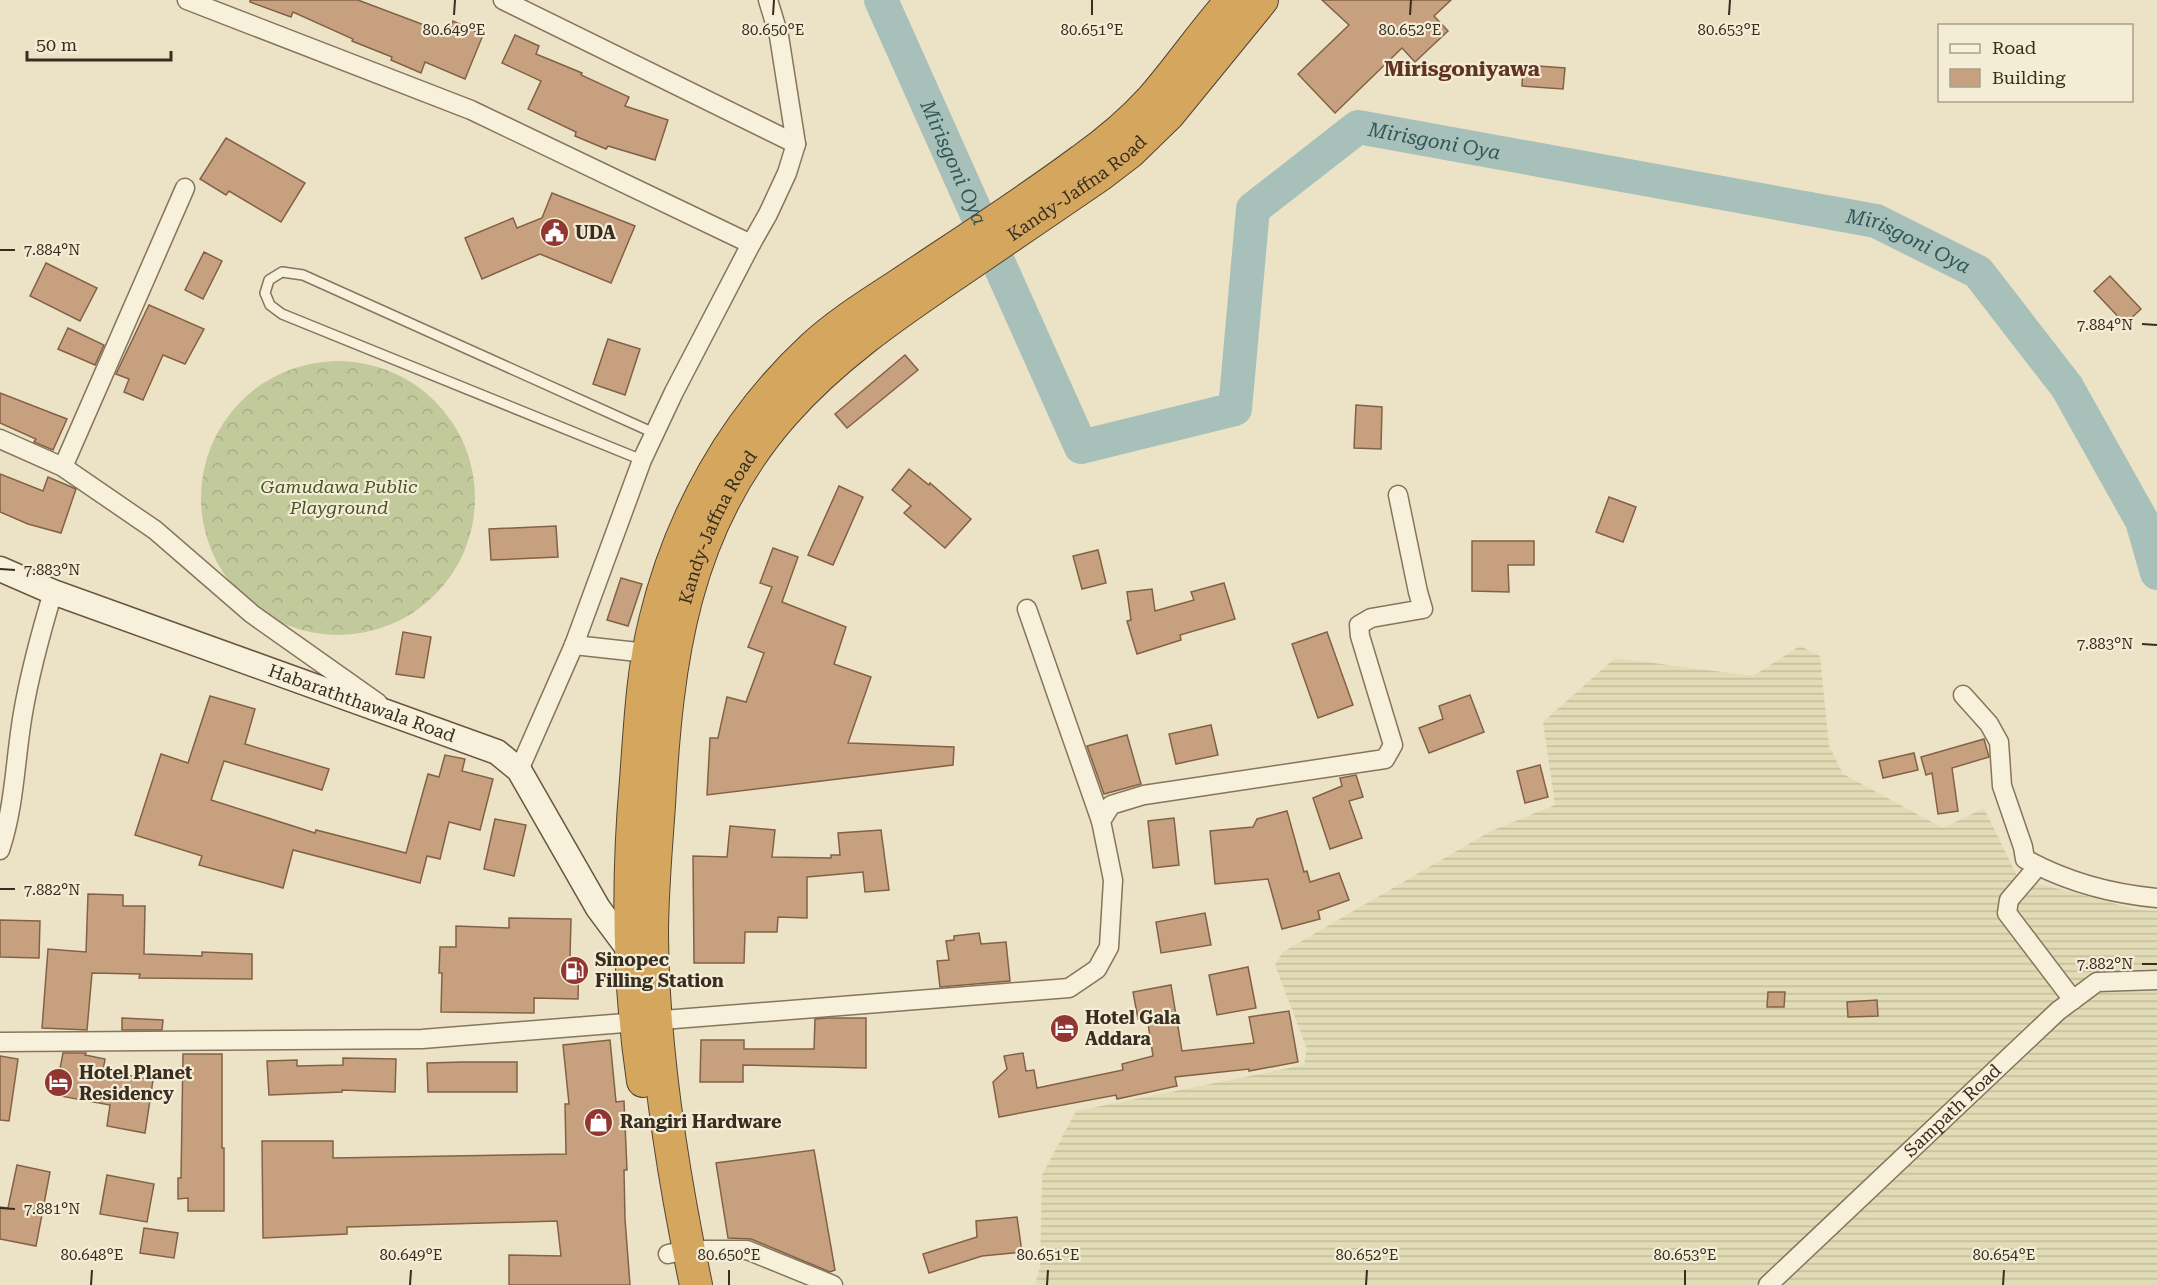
<svg xmlns="http://www.w3.org/2000/svg" width="2157" height="1285" font-family="'Roboto Serif',serif">
  <defs>
    <pattern id="farmland-rules" width="6" height="5" patternUnits="userSpaceOnUse" patternTransform="scale(1.5)"><rect width="6" height="5" fill="#e1dcb5"/><path d="M0 2.5h6" fill="none" stroke="#c2bd9b"/></pattern>
    <pattern id="park-crowns" width="20" height="18" patternUnits="userSpaceOnUse" patternTransform="scale(1.5)"><rect width="20" height="18" fill="#c2c99b"/><path d="M2 6a3 3 0 1 1 6 0M12 15a3 3 0 1 1 6 0" fill="none" stroke="#a7ad85"/></pattern>
  </defs>
  <rect width="100%" height="100%" fill="#ece3c7"/>
  <polygon fill="url(#farmland-rules)" points="1800,646 1820,656 1829,746 1843,774 1943,828 1984,808 2018,878 2139,910 2157,911 2157,1285 1035,1285 1040,1267 1042,1175 1076,1111 1304,1065 1307,1049 1275,965 1283,952 1491,831 1555,805 1543,722 1615,658 1753,676"/>
  <circle fill="url(#park-crowns)" cx="338" cy="498" r="137"/>
  <g fill="none" stroke-linecap="round" stroke-linejoin="round">
    <path stroke="#a8c0ba" stroke-width="34" id="s1" d="M 881,0 L 1081,447 L 1235,409 L 1253,209 L 1358,127 L 1876,221 L 1978,272 L 2067,387 L 2142,521 L 2157,573"/>
  </g>
  <g fill="#c7a17f" stroke="#846145" stroke-width="1.5">
    <polygon points="250,0 358,0 448,34 453,21 483,35 465,79 425,62 421,73 391,60 392,57 352,41 353,39 293,12 291,17 250,2"/>
    <polygon points="1322,0 1451,0 1434,16 1448,31 1415,62 1402,48 1335,113 1298,74 1349,25"/>
    <polygon points="515,35 539,46 536,54 582,73 581,75 629,97 625,106 668,120 655,160 608,146 606,149 575,136 576,132 528,109 541,81 502,63"/>
    <polygon points="1523,65 1565,68 1563,89 1522,86"/>
    <polygon points="226,138 305,183 281,222 229,191 226,195 200,179"/>
    <polygon points="552,193 635,226 611,283 540,254 482,279 465,238 513,218 517,228 542,218"/>
    <polygon points="204,252 222,261 203,299 185,290"/>
    <polygon points="46,263 97,288 80,321 30,296"/>
    <polygon points="2110,276 2141,309 2125,324 2094,291"/>
    <polygon points="149,305 204,329 185,364 163,355 143,400 124,392 129,379 116,374"/>
    <polygon points="68,328 104,345 95,365 58,349"/>
    <polygon points="608,339 640,349 625,395 593,384"/>
    <polygon points="905,355 918,370 847,428 835,414"/>
    <polygon points="0,393 67,419 53,450 34,442 36,439 0,423"/>
    <polygon points="1356,405 1382,407 1381,449 1354,448"/>
    <polygon points="909,469 929,485 930,483 971,519 945,548 904,513 911,506 892,490"/>
    <polygon points="0,474 43,491 48,477 76,489 61,533 28,524 0,512"/>
    <polygon points="839,486 863,497 833,565 808,555"/>
    <polygon points="1609,497 1636,507 1623,542 1596,532"/>
    <polygon points="556,526 558,557 491,560 489,529"/>
    <polygon points="1472,541 1534,541 1534,565 1508,565 1509,592 1472,591"/>
    <polygon points="773,548 798,557 782,602 846,627 834,664 871,677 848,743 954,747 953,765 707,795 710,738 718,738 727,697 746,702 764,653 748,647 772,587 760,583"/>
    <polygon points="1098,550 1106,583 1082,589 1073,556"/>
    <polygon points="621,578 642,584 628,626 607,620"/>
    <polygon points="1224,583 1235,619 1180,635 1181,640 1137,654 1127,621 1131,620 1127,592 1152,589 1155,611 1194,600 1191,592"/>
    <polygon points="403,632 431,637 424,678 396,674"/>
    <polygon points="1327,632 1353,705 1318,718 1292,644"/>
    <polygon points="1470,695 1484,732 1429,753 1419,728 1443,719 1439,706"/>
    <polygon points="210,696 255,709 245,744 329,769 322,790 224,761 211,800 315,833 316,830 406,853 428,774 439,777 445,755 465,759 462,771 493,779 480,830 449,822 440,859 427,856 420,883 293,850 283,888 199,865 202,856 135,835 161,754 188,763"/>
    <polygon points="1211,725 1218,755 1176,764 1169,734"/>
    <polygon points="1127,735 1141,784 1104,794 1087,746"/>
    <polygon points="1984,739 1989,757 1952,768 1958,811 1938,814 1932,773 1926,775 1921,757"/>
    <polygon points="1914,753 1918,770 1883,778 1879,761"/>
    <polygon points="1540,765 1548,797 1525,803 1517,771"/>
    <polygon points="1356,775 1363,797 1349,801 1362,838 1330,849 1313,798 1342,786 1340,778"/>
    <polygon points="1287,811 1304,872 1307,871 1310,882 1339,873 1349,900 1318,911 1320,919 1282,929 1268,879 1215,884 1210,831 1253,827 1257,819"/>
    <polygon points="1174,818 1179,865 1153,868 1148,821"/>
    <polygon points="495,819 526,825 514,876 484,869"/>
    <polygon points="730,826 775,830 772,857 831,858 831,855 840,855 838,833 881,830 889,890 865,892 863,872 807,877 807,918 778,917 777,932 745,932 744,963 694,963 693,856 727,857"/>
    <polygon points="88,894 123,895 123,906 145,906 144,954 202,956 202,952 252,954 252,979 139,978 140,974 92,973 87,1030 42,1028 48,949 86,952"/>
    <polygon points="1205,913 1211,945 1161,953 1156,922"/>
    <polygon points="509,918 571,919 570,957 579,957 578,999 534,998 534,1013 441,1012 442,973 439,973 440,947 456,947 456,926 509,928"/>
    <polygon points="0,920 40,921 39,958 0,957"/>
    <polygon points="979,933 981,944 1006,942 1010,981 940,987 937,961 949,960 946,941 954,940 954,936"/>
    <polygon points="1248,967 1256,1008 1217,1015 1209,975"/>
    <polygon points="1171,985 1182,1051 1254,1043 1249,1017 1289,1011 1298,1062 1249,1071 1249,1069 1175,1077 1177,1086 1117,1099 1116,1095 999,1117 993,1082 1007,1069 1004,1056 1023,1053 1026,1071 1034,1070 1037,1088 1123,1070 1122,1064 1153,1056 1147,1017 1138,1019 1133,992"/>
    <polygon points="1768,992 1785,992 1784,1007 1767,1007"/>
    <polygon points="1877,1000 1878,1016 1848,1017 1847,1002"/>
    <polygon points="122,1018 163,1020 162,1030 122,1030"/>
    <polygon points="827,1018 866,1018 866,1068 743,1065 743,1082 700,1082 701,1040 744,1040 744,1049 814,1049 815,1019"/>
    <polygon points="610,1040 616,1102 624,1101 627,1170 624,1170 625,1219 630,1285 509,1285 509,1255 561,1256 557,1221 347,1227 347,1234 263,1238 262,1141 333,1141 333,1158 566,1154 565,1104 569,1104 563,1045"/>
    <polygon points="63,1053 86,1053 85,1055 105,1059 103,1071 153,1080 145,1133 107,1126 110,1105 55,1095"/>
    <polygon points="183,1054 222,1054 222,1148 224,1148 224,1211 188,1211 188,1198 178,1199 178,1178 181,1178"/>
    <polygon points="0,1056 18,1059 9,1121 0,1120"/>
    <polygon points="343,1058 396,1059 395,1092 342,1090 342,1092 269,1095 267,1061 297,1060 297,1066 343,1065"/>
    <polygon points="463,1062 517,1062 517,1092 428,1092 427,1063"/>
    <polygon points="814,1150 835,1270 830,1272 751,1239 728,1238 716,1163"/>
    <polygon points="17,1165 50,1172 36,1246 0,1239 0,1207 8,1208"/>
    <polygon points="107,1175 154,1184 147,1222 100,1214"/>
    <polygon points="1017,1217 1022,1252 982,1256 929,1273 923,1254 977,1237 976,1221"/>
    <polygon points="144,1228 178,1233 174,1258 140,1253"/>
  </g>
  <g fill="none" stroke-linecap="round" stroke-linejoin="round">
    <defs>
      <polyline id="lane" points="642,460 282,314 270,305 265,293 269,280 282,272 303,275 654,433"/>
      <g id="street">
        <polyline points="187,0 471,110 751,244"/>
        <polyline points="503,0 796,144"/>
        <polyline points="0,439 63,467 155,530 252,614 378,703"/>
        <polyline points="63,467 185,188"/>
        <polyline points="1027,609 1101,821"/>
        <polyline points="574,645 656,654"/>
        <path d="M 1963,695 L 1989,724 L 1999,742 L 2002,786 L 2023,847 L 2025,859 C 2065,881 2112,894 2157,898"/>
        <polyline points="519,770 574,645 642,460 674,392 751,244 768,214 787,173 796,144 779,36 768,0"/>
        <path d="M 0,850 C 15,805 15,759 23,713 C 30,672 41,632 53,592"/>
        <polyline points="2038,866 2009,900 2007,913 2073,1000"/>
        <polyline points="0,1042 422,1039 1069,988 1097,969 1109,947 1113,880 1101,821 1111,805 1144,795 1385,759 1393,745 1360,636 1359,625 1371,618 1423,609 1418,592 1398,495"/>
        <polyline points="668,1254 689,1250 747,1250 833,1285"/>
        <path id="s2" d="M 1768,1285 L 2058,1011 L 2097,982 L 2157,980"/>
      </g>
      <g id="secondary">
        <path id="s3" d="M 0,569 L 53,592 L 497,752 L 519,770 L 598,908 L 630,951"/>
      </g>
      <g id="highway">
        <path d="M 643,1081 C 628,980 627,882 636,780 C 640,728 642,673 655,621 C 680,517 734,420 813,347 C 839,323 870,304 899,285 C 960,244 1023,204 1082,160 C 1106,143 1132,121 1152,99 C 1180,67 1204,31 1232,0"/>
        <path id="s4" d="M 696,1285 C 672,1171 653,1052 652,935 C 652,892 656,848 659,805 C 667,660 683,528 783,414 C 832,358 893,316 955,274 C 1003,241 1052,208 1100,175 L 1130,152 L 1169,114 L 1262,0"/>
      </g>
    </defs>
    <use href="#lane" stroke="#86755d" stroke-width="12"/>
    <use href="#street" stroke="#86755d" stroke-width="21"/>
    <use href="#secondary" stroke="#685640" stroke-width="27"/>
    <use href="#highway" stroke="#554431" stroke-width="34"/>
    <use href="#lane" stroke="#f7f0da" stroke-width="9"/>
    <use href="#street" stroke="#f7f0da" stroke-width="18"/>
    <use href="#secondary" stroke="#f7f0da" stroke-width="24"/>
    <use href="#highway" stroke="#d5a75e" stroke-width="32"/>
  </g>
  <path fill="none" stroke="#382d20" stroke-width="2" d="M 454,15 L 455,0M 773,15 L 774,0M 1092,15 L 1092,0M 1410,15 L 1411,0M 1729,15 L 1730,0M 0,250 L 15,250M 2142,324 L 2157,325M 0,569 L 15,570M 2142,644 L 2157,645M 0,889 L 15,889M 2142,964 L 2157,964M 0,1208 L 15,1209M 91,1285 L 92,1270M 410,1285 L 411,1270M 729,1285 L 729,1270M 1047,1285 L 1048,1270M 1366,1285 L 1367,1270M 1685,1285 L 1685,1270M 2003,1285 L 2004,1270"/>
  <defs>
    <symbol id="civic-disc" viewBox="-11 -11 22 22"><circle r="9.5" fill="#923631" stroke="#f4edd6"/><path d="M-.6-6.5H3V-4.5H.6V-3L4-1V1h2V6H-6V1h2V-1L-.6-3ZM-1.2 2.5V6h2.4V2.5Z" fill="#fff"/></symbol>
    <symbol id="fuel-disc" viewBox="-11 -11 22 22"><circle r="9.5" fill="#923631" stroke="#f4edd6"/><path d="M-5.5-6h7V0h2V4h1.3V-2.5L3-4.5l.8-.8L6-3V5H2.5V1h-1V6h-7ZM-4.2-4.7v3.2H.2V-4.7Z" fill="#fff"/></symbol>
    <symbol id="hotel-disc" viewBox="-11 -11 22 22"><circle r="9.5" fill="#923631" stroke="#f4edd6"/><path d="M-6-4.5h1.5V1H6V5H4.5V3h-9V5H-6ZM-4 0a1.8 1.8 0 1 1 3.6 0ZM.5 0V-2.5h3Q6-2.5 6 0Z" fill="#fff"/></symbol>
    <symbol id="shop-disc" viewBox="-11 -11 22 22"><circle r="9.5" fill="#923631" stroke="#f4edd6"/><path d="M-5-2.5h2.3a2.7 3.5 0 0 1 5.4 0H5L5.5 6h-11ZM-1.5-2.5h3a1.5 2.3 0 0 0-3 0Z" fill="#fff"/></symbol>
  </defs>
  <g fill-rule="evenodd">
    <use href="#civic-disc" x="538" y="216" width="33" height="33"/>
    <use href="#fuel-disc" x="558" y="954" width="33" height="33"/>
    <use href="#hotel-disc" x="1048" y="1012" width="33" height="33"/>
    <use href="#hotel-disc" x="42" y="1066" width="33" height="33"/>
    <use href="#shop-disc" x="582" y="1106" width="33" height="33"/>
  </g>
  <g text-anchor="middle" stroke-width="4.5" stroke-linejoin="round" paint-order="stroke">
    <g font-size="18" fill="#382d20" stroke="#f4edd6">
      <text dy="6" stroke="none"><textPath href="#s4" startOffset="1274">Kandy-Jaffna Road</textPath></text>
      <text dy="6" stroke="none"><textPath href="#s4" startOffset="770">Kandy-Jaffna Road</textPath></text>
      <text dy="6" stroke="none"><textPath href="#s3" startOffset="386">Habaraththawala Road</textPath></text>
      <text dy="6" stroke="none"><textPath href="#s2" startOffset="254">Sampath Road</textPath></text>
    </g>
    <g font-size="18" font-weight="bold" fill="#382d20" stroke="#f4edd6" text-anchor="start">
      <text x="575" y="239">UDA</text>
      <text x="595" y="966">Sinopec<tspan x="595" dy="21">Filling Station</tspan></text>
      <text x="1085" y="1024">Hotel Gala<tspan x="1085" dy="21">Addara</tspan></text>
      <text x="79" y="1079">Hotel Planet<tspan x="79" dy="21">Residency</tspan></text>
      <text x="620" y="1128">Rangiri Hardware</text>
    </g>
    <g font-size="18" font-style="italic" fill="#465328" stroke="#f4edd6">
      <text x="339" y="493">Gamudawa Public<tspan x="339" dy="21">Playground</tspan></text>
    </g>
    <g font-size="20" font-style="italic" fill="#305656" stroke="#f4edd6">
      <text dy="7" stroke="none"><textPath href="#s1" startOffset="1060">Mirisgoni Oya</textPath></text>
      <text dy="7" stroke="none"><textPath href="#s1" startOffset="178">Mirisgoni Oya</textPath></text>
      <text dy="7" stroke="none"><textPath href="#s1" startOffset="1546">Mirisgoni Oya</textPath></text>
    </g>
    <g font-size="21" font-weight="bold" fill="#613322" stroke="#f4edd6">
      <text x="1462" y="76">Mirisgoniyawa</text>
    </g>
  </g>
  <g font-size="15" text-anchor="middle" fill="#382d20" stroke="#f4edd6" stroke-width="4.5" stroke-linejoin="round" paint-order="stroke">
    <text x="454" y="35">80.649°E</text>
    <text x="773" y="35">80.650°E</text>
    <text x="1092" y="35">80.651°E</text>
    <text x="1410" y="35">80.652°E</text>
    <text x="1729" y="35">80.653°E</text>
    <text x="52" y="255">7.884°N</text>
    <text x="2105" y="330">7.884°N</text>
    <text x="52" y="575">7.883°N</text>
    <text x="2105" y="649">7.883°N</text>
    <text x="52" y="895">7.882°N</text>
    <text x="2105" y="969">7.882°N</text>
    <text x="52" y="1214">7.881°N</text>
    <text x="92" y="1260">80.648°E</text>
    <text x="411" y="1260">80.649°E</text>
    <text x="729" y="1260">80.650°E</text>
    <text x="1048" y="1260">80.651°E</text>
    <text x="1367" y="1260">80.652°E</text>
    <text x="1685" y="1260">80.653°E</text>
    <text x="2004" y="1260">80.654°E</text>
  </g>
  <rect x="1938" y="24" width="195" height="78" fill="#f4edd6" stroke="#a9a08d" stroke-width="1.5"/>
  <rect x="1950" y="44" width="30" height="9" fill="#f7f0da" stroke="#a9a08d" stroke-width="1.5"/>
  <text x="1992" y="54" font-size="18" fill="#382d20">Road</text>
  <rect x="1950" y="69" width="30" height="18" fill="#c7a17f" stroke="#a9a08d" stroke-width="1.5"/>
  <text x="1992" y="84" font-size="18" fill="#382d20">Building</text>
  <path d="M27 51v9h144v-9" fill="none" stroke="#382d20" stroke-width="3"/>
  <text x="36" y="51" font-size="18" fill="#382d20" stroke="#f4edd6" stroke-width="4.5" paint-order="stroke">50 m</text>
</svg>
